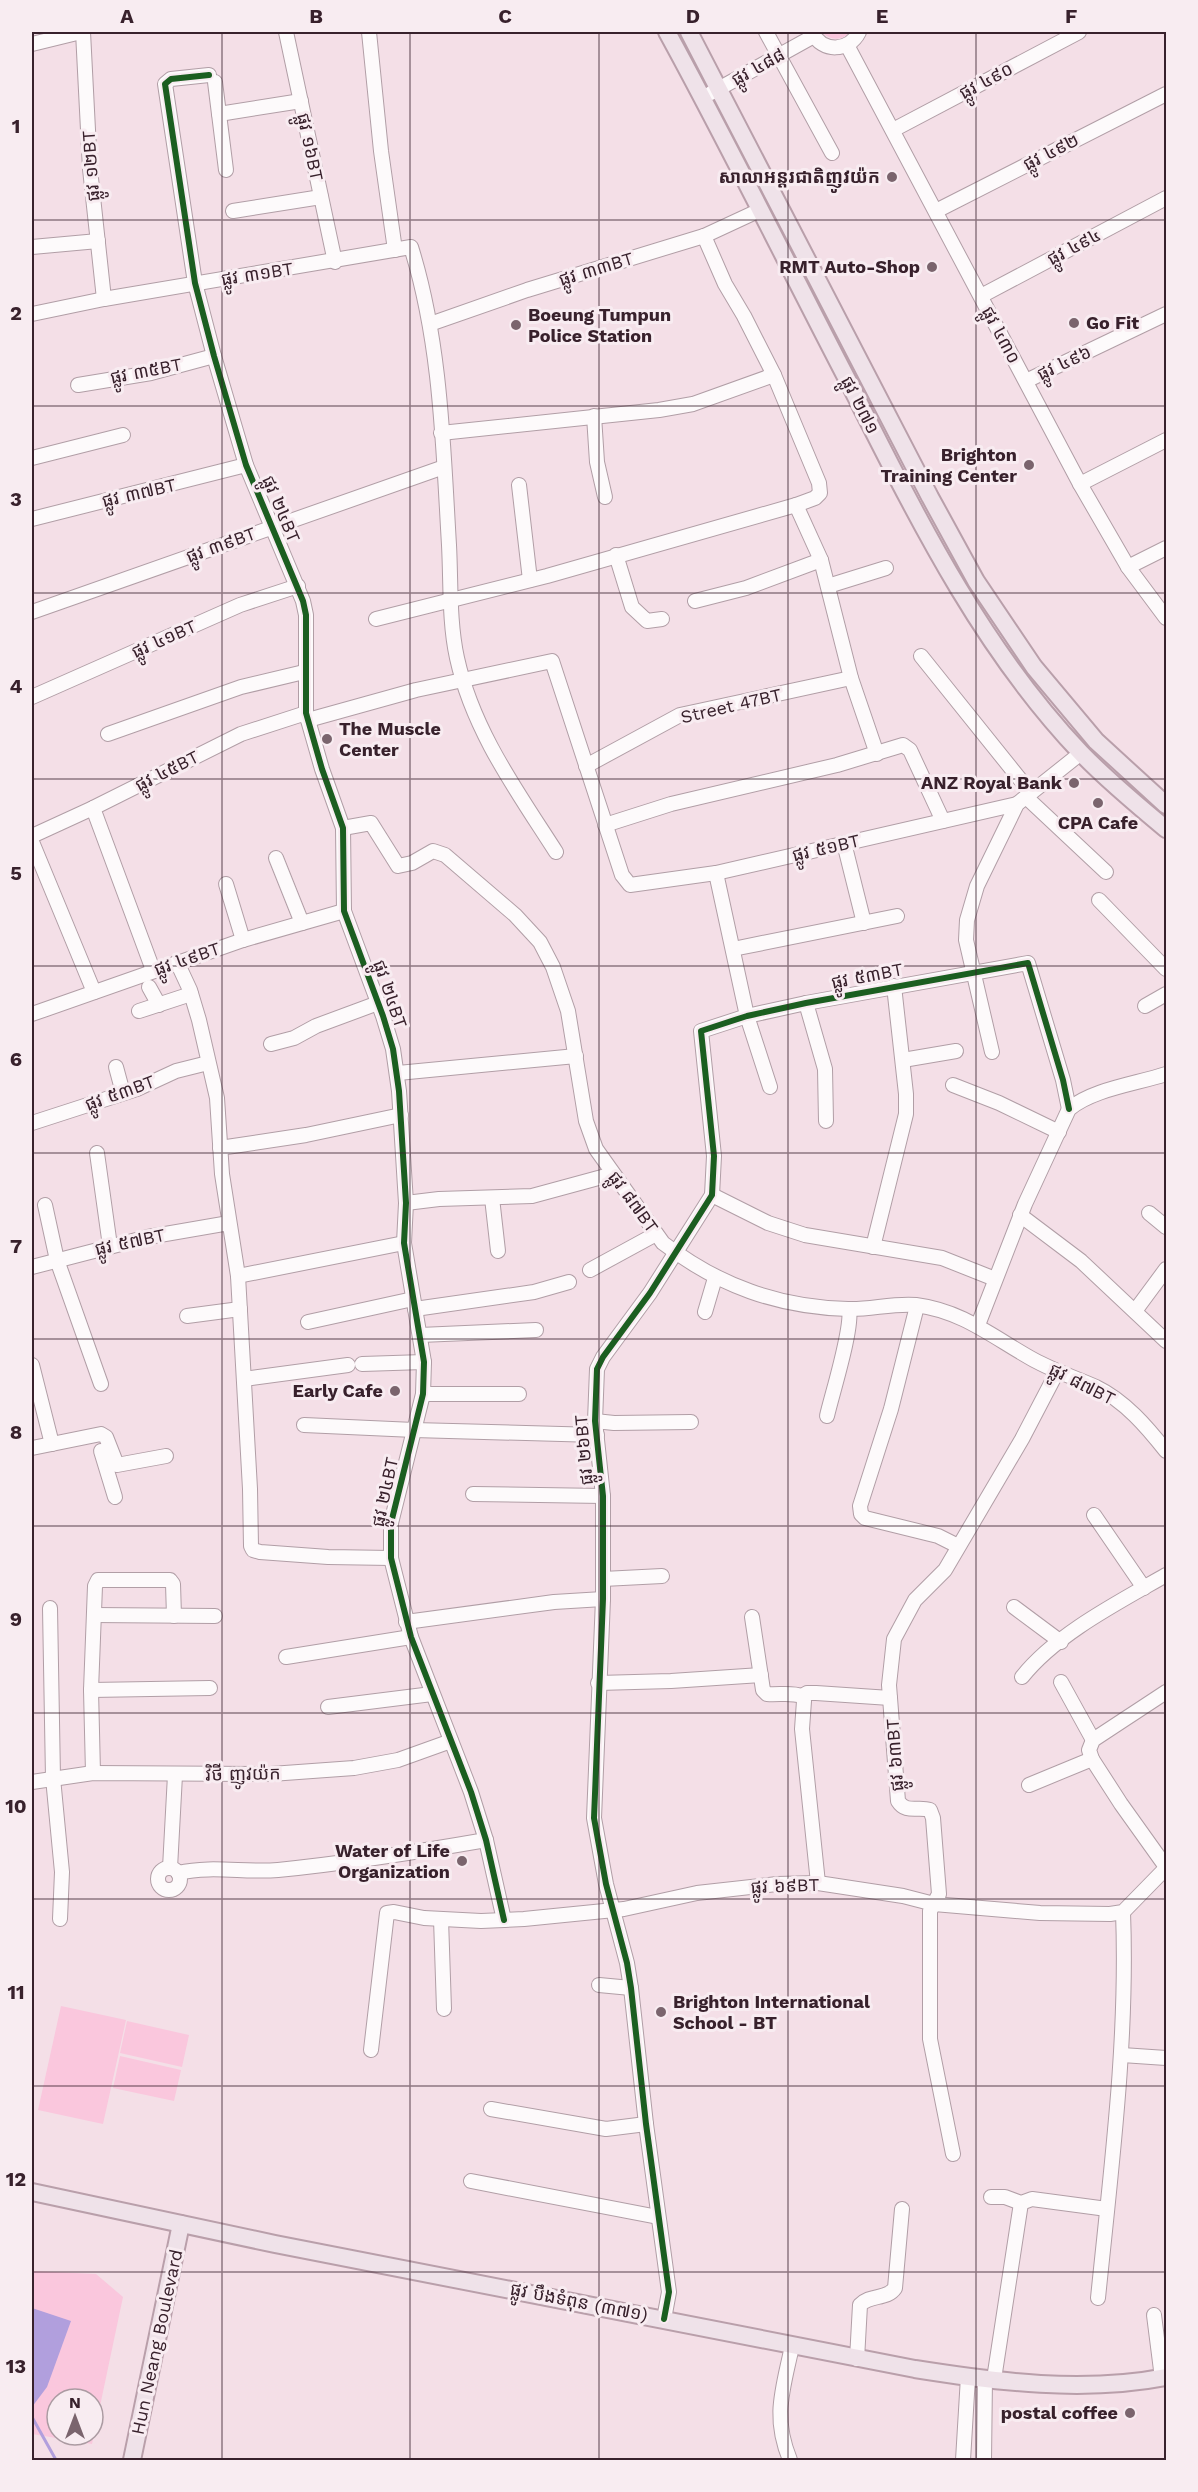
<svg xmlns="http://www.w3.org/2000/svg" width="1198" height="2492" font-family="'Work Sans','Noto Sans Khmer',sans-serif">
  <rect width="100%" height="100%" fill="#f4dfe7"/>
  <g fill="#fac7dd" fill-rule="evenodd">
    <path d="M 822,32 L 850,32 C 842,41 830,41 822,32 Z"/>
    <polygon points="61,2006 126,2020 103,2124 38,2110"/>
    <polygon points="127,2021 189,2035 182,2067 120,2053"/>
    <polygon points="120,2056 181,2070 174,2101 113,2088"/>
    <path d="M 32,2271 L 96,2274 L 123,2297 L 92,2444 L 32,2434 ZM 57,2399 L 93,2399 L 93,2435 L 57,2435 Z"/>
  </g>
  <polygon fill="#b19fdd" points="32,2308 71,2321 47,2387 32,2407"/>
  <g fill="none" stroke-linecap="round" stroke-linejoin="round">
    <polyline stroke="#b19fdd" stroke-width="3" points="32,2417 56,2460"/>
    <defs>
      <g id="minor">
        <polyline points="83,32 90,169 104,299"/>
        <polyline points="286,32 335,262"/>
        <polyline points="369,32 381,151 395,250"/>
        <polyline points="766,32 832,153"/>
        <path d="M 812,32 C 822,53 849,52 859,32"/>
        <polyline points="32,44 81,32"/>
        <polyline points="847,45 1080,484 1128,567 1166,618"/>
        <polyline points="209,75 171,79 165,84 195,283 214,356 246,465 303,601 306,615 306,713 322,769 343,828 344,911 383,1016 393,1049 399,1091 406,1203 404,1243 424,1362 423,1394 391,1523 391,1558 411,1637 471,1792 486,1840 504,1920"/>
        <polyline points="215,82 226,170"/>
        <polyline points="711,93 814,36"/>
        <polyline points="219,114 301,101"/>
        <polyline points="893,130 1079,32"/>
        <polyline points="233,211 321,197"/>
        <polyline points="936,211 1166,94"/>
        <polyline points="32,247 98,241"/>
        <polyline points="981,296 1166,198"/>
        <path d="M 32,314 L 104,299 L 411,247 C 441,343 443,445 449,545 C 451,582 449,622 457,658 C 473,731 517,791 556,852"/>
        <polyline points="430,324 527,290 704,236 760,210"/>
        <polyline points="1026,381 1166,314"/>
        <polyline points="78,385 151,373 214,356"/>
        <polyline points="594,416 597,462 605,497"/>
        <polyline points="441,433 659,410 693,404 774,375"/>
        <polyline points="32,458 123,435"/>
        <polyline points="1080,484 1166,440"/>
        <polyline points="519,485 530,580"/>
        <polyline points="796,505 821,560 851,678 877,754"/>
        <polyline points="32,519 246,465"/>
        <polyline points="616,555 632,607 647,621 662,619"/>
        <polyline points="1128,567 1166,548"/>
        <polyline points="828,586 886,568"/>
        <polyline points="695,601 746,588 821,560"/>
        <polyline points="32,612 444,467"/>
        <polyline points="376,619 547,576 796,505 815,498 820,493 819,483 774,375 744,316 725,284 704,236"/>
        <polyline points="921,656 1031,793"/>
        <polyline points="32,697 240,605 298,586"/>
        <polyline points="308,720 416,690 552,661 622,875 630,885 716,873 1017,804"/>
        <polyline points="108,734 241,687 304,672"/>
        <polyline points="586,766 680,715 851,678"/>
        <polyline points="1026,797 1106,872"/>
        <polyline points="93,808 153,970"/>
        <polyline points="605,825 671,804 837,765 903,745 910,750 943,821"/>
        <path d="M 343,828 L 371,823 L 398,866 L 412,863 L 433,851 L 445,855 L 515,915 L 540,942 L 553,967 L 568,1011 L 586,1121 L 596,1149 L 663,1243 C 719,1286 778,1307 848,1309 C 870,1310 892,1303 916,1305 C 963,1311 994,1338 1034,1360 C 1054,1371 1076,1378 1096,1387 C 1125,1401 1147,1427 1166,1451"/>
        <polyline points="32,836 93,808 241,734 306,713"/>
        <polyline points="32,842 94,992"/>
        <polyline points="844,843 864,923"/>
        <polyline points="276,858 302,923"/>
        <polyline points="716,873 747,1016 770,1087"/>
        <polyline points="226,884 243,940"/>
        <polyline points="1099,900 1166,969"/>
        <polyline points="733,949 897,916"/>
        <polyline points="177,962 190,990 199,1020 217,1098 222,1174 238,1276 250,1489 251,1546 253,1550 260,1552 328,1557 391,1558"/>
        <polyline points="149,987 159,1005"/>
        <polyline points="806,1003 825,1069 826,1121"/>
        <polyline points="1145,1006 1166,994"/>
        <polyline points="139,1011 191,994"/>
        <polyline points="32,1014 243,940 344,911"/>
        <polyline points="271,1044 294,1038 316,1026 378,1003"/>
        <polyline points="992,1052 966,940 967,920 977,886 1017,804 1081,753"/>
        <polyline points="903,1060 956,1051"/>
        <polyline points="116,1067 123,1093"/>
        <polyline points="398,1073 576,1056"/>
        <polyline points="953,1085 999,1103 1059,1132"/>
        <polyline points="32,1123 137,1089 176,1071 208,1063"/>
        <polyline points="220,1148 306,1135 401,1115"/>
        <polyline points="97,1153 110,1246"/>
        <polyline points="712,1195 768,1223 805,1235 942,1258 995,1279"/>
        <polyline points="492,1198 498,1251"/>
        <polyline points="406,1203 439,1199 532,1196 613,1174"/>
        <polyline points="45,1205 57,1260 101,1384"/>
        <polyline points="1149,1213 1166,1227"/>
        <polyline points="1020,1215 1081,1261 1166,1341"/>
        <polyline points="873,1247 906,1114 906,1094 894,986"/>
        <polyline points="32,1267 148,1237 229,1223"/>
        <polyline points="590,1270 656,1234"/>
        <polyline points="238,1276 404,1243"/>
        <polyline points="917,1306 891,1409 860,1506 861,1514 865,1518 938,1536 958,1546"/>
        <polyline points="415,1309 534,1292 569,1282"/>
        <polyline points="1135,1311 1166,1269"/>
        <polyline points="705,1312 715,1278"/>
        <polyline points="187,1316 240,1309"/>
        <polyline points="308,1322 413,1299"/>
        <path d="M 978,1325 L 1025,1204 L 1069,1109 C 1093,1089 1136,1084 1166,1074"/>
        <polyline points="420,1335 536,1330"/>
        <polyline points="362,1364 424,1362"/>
        <polyline points="32,1365 52,1444"/>
        <polyline points="244,1379 348,1365"/>
        <polyline points="423,1394 519,1394"/>
        <path d="M 827,1416 C 832,1394 853,1328 849,1309"/>
        <polyline points="595,1421 614,1423 691,1422"/>
        <polyline points="304,1425 414,1430 597,1435"/>
        <polyline points="32,1448 101,1434 106,1437 117,1465 166,1456"/>
        <polyline points="101,1451 115,1497"/>
        <polyline points="473,1494 603,1496"/>
        <polyline points="1094,1515 1144,1588"/>
        <polyline points="603,1579 662,1576"/>
        <polyline points="1014,1607 1061,1642"/>
        <polyline points="50,1608 53,1778 62,1872 60,1919"/>
        <polyline points="94,1615 215,1616"/>
        <path d="M 752,1617 L 763,1690 L 767,1694 C 779,1695 791,1692 802,1696 L 804,1701 L 802,1729 L 818,1883"/>
        <polyline points="406,1622 554,1602 603,1599"/>
        <polyline points="286,1657 411,1637"/>
        <path d="M 1022,1677 C 1056,1634 1119,1602 1166,1575"/>
        <polyline points="1061,1682 1093,1740"/>
        <polyline points="598,1683 671,1681 761,1675"/>
        <polyline points="91,1690 210,1688"/>
        <polyline points="1166,1692 1093,1740 1089,1750 1092,1759 1121,1804 1166,1867"/>
        <polyline points="802,1696 807,1693 816,1693 890,1698"/>
        <polyline points="328,1707 432,1694"/>
        <polyline points="93,1773 91,1690 95,1586 98,1580 170,1580 173,1584 174,1616"/>
        <polyline points="32,1782 93,1773 271,1774 354,1768 398,1760 451,1741"/>
        <polyline points="1029,1785 1092,1759"/>
        <polyline points="170,1868 175,1775"/>
        <circle cx="169" cy="1879" r="11"/>
        <path d="M 178,1873 C 213,1865 244,1873 278,1870 C 348,1863 417,1852 486,1840"/>
        <polyline points="441,1919 444,2009"/>
        <polyline points="599,1985 631,1988"/>
        <polyline points="371,2050 387,1913 394,1912 424,1918 481,1921 524,1919 624,1909 697,1893 777,1884 818,1883 903,1896 934,1904 1040,1913 1110,1914 1123,1912 1166,1868"/>
        <polyline points="1122,2055 1166,2058"/>
        <polyline points="491,2109 606,2129 646,2124"/>
        <path d="M 953,2154 L 930,2039 L 930,1911 L 939,1894 L 933,1818 L 930,1810 C 918,1806 906,1814 898,1801 L 889,1685 L 894,1639 L 915,1600 L 945,1570 L 1022,1439 L 1057,1372"/>
        <polyline points="471,2181 658,2217"/>
        <polyline points="991,2197 1005,2197 1021,2203 1032,2199 1107,2209"/>
        <path d="M 1098,2298 C 1111,2169 1128,2041 1123,1912"/>
        <polyline points="1154,2315 1162,2378"/>
        <polyline points="664,2319 669,2292 646,2124 631,1988 627,1963 606,1884 594,1818 603,1599 603,1496 595,1421 597,1369 603,1357 650,1293 712,1195 714,1156 701,1031 747,1016 806,1003 1028,963 1063,1080 1069,1109"/>
        <path d="M 857,2359 L 860,2305 C 870,2294 887,2300 895,2288 L 902,2209"/>
        <polyline points="994,2379 1021,2203"/>
        <path d="M 790,2460 C 772,2416 783,2390 792,2346"/>
        <polyline points="963,2460 968,2377"/>
        <polyline points="984,2460 985,2378"/>
      </g>
      <g id="major">
        <path d="M 667,32 C 730,147 788,266 849,383 C 915,513 979,646 1081,753 C 1107,780 1137,805 1166,829"/>
        <polyline points="689,32 930,497 976,581 1034,667 1096,741 1166,805"/>
        <path d="M 32,2192 L 275,2244 L 915,2369 C 997,2382 1084,2393 1166,2377"/>
        <polyline points="132,2460 181,2224"/>
      </g>
    </defs>
    <use href="#minor" stroke="#b19ea6" stroke-width="16"/>
    <use href="#major" stroke="#b99faa" stroke-width="20"/>
    <use href="#minor" stroke="#fdfafb" stroke-width="14"/>
    <use href="#major" stroke="#efe2e9" stroke-width="16"/>
    <defs>
      <g id="cycleway">
        <polyline points="209,75 171,79 165,84 195,283 214,356 246,465 303,601 306,615 306,713 322,769 343,828 344,911 383,1016 393,1049 399,1091 406,1203 404,1243 424,1362 423,1394 391,1523 391,1558 411,1637 471,1792 486,1840 504,1920"/>
        <polyline points="664,2319 669,2292 646,2124 631,1988 627,1963 606,1884 594,1818 603,1599 603,1496 595,1421 597,1369 603,1357 650,1293 712,1195 714,1156 701,1031 747,1016 806,1003 1028,963 1063,1080 1069,1109"/>
      </g>
    </defs>
    <use href="#cycleway" stroke="#f8ecf1" stroke-width="10"/>
    <use href="#cycleway" stroke="#1b5e20" stroke-width="6"/>
  </g>
  <path fill="none" stroke="#38212c" stroke-width="1.5" stroke-opacity="0.55" d="M 222,32 L 222,2460M 410,32 L 410,2460M 599,32 L 599,2460M 788,32 L 788,2460M 976,32 L 976,2460M 32,220 L 1166,220M 32,406 L 1166,406M 32,593 L 1166,593M 32,779 L 1166,779M 32,966 L 1166,966M 32,1153 L 1166,1153M 32,1339 L 1166,1339M 32,1526 L 1166,1526M 32,1713 L 1166,1713M 32,1899 L 1166,1899M 32,2086 L 1166,2086M 32,2272 L 1166,2272"/>
  <g fill="#7a646d" stroke="#f8ecf1" stroke-width="2">
    <circle cx="892" cy="177" r="6"/>
    <circle cx="932" cy="267" r="6"/>
    <circle cx="1074" cy="323" r="6"/>
    <circle cx="516" cy="325" r="6"/>
    <circle cx="1029" cy="465" r="6"/>
    <circle cx="327" cy="739" r="6"/>
    <circle cx="1074" cy="783" r="6"/>
    <circle cx="1098" cy="803" r="6"/>
    <circle cx="395" cy="1391" r="6"/>
    <circle cx="462" cy="1861" r="6"/>
    <circle cx="661" cy="2012" r="6"/>
    <circle cx="1130" cy="2413" r="6"/>
  </g>
  <g text-anchor="middle" stroke-width="6" stroke-linejoin="round" paint-order="stroke">
    <g font-size="18" fill="#38212c" stroke="#f8ecf1">
      <text transform="translate(758 67) rotate(-29)" y="6">ផ្លូវ ៤៨៨</text>
      <text transform="translate(986 81) rotate(-28)" y="6">ផ្លូវ ៤៩០</text>
      <text transform="translate(310 147) rotate(78)" y="6">ផ្លូវ ១៦BT</text>
      <text transform="translate(1051 152) rotate(-27)" y="6">ផ្លូវ ៤៩២</text>
      <text transform="translate(91 166) rotate(-94)" y="6">ផ្លូវ ១២BT</text>
      <text transform="translate(1074 247) rotate(-28)" y="6">ផ្លូវ ៤៩៤</text>
      <text transform="translate(596 269) rotate(-17)" y="6">ផ្លូវ ៣៣BT</text>
      <text transform="translate(257 274) rotate(-9)" y="6">ផ្លូវ ៣១BT</text>
      <text transform="translate(1001 335) rotate(62)" y="6">ផ្លូវ ៤៣០</text>
      <text transform="translate(1064 363) rotate(-25)" y="6">ផ្លូវ ៤៩៦</text>
      <text transform="translate(146 371) rotate(-11)" y="6">ផ្លូវ ៣៥BT</text>
      <text transform="translate(860 405) rotate(63)" y="6">ផ្លូវ ២៧១</text>
      <text transform="translate(139 493) rotate(-13)" y="6">ផ្លូវ ៣៧BT</text>
      <text transform="translate(281 509) rotate(67)" y="6">ផ្លូវ ២៤BT</text>
      <text transform="translate(221 545) rotate(-20)" y="6">ផ្លូវ ៣៩BT</text>
      <text transform="translate(164 639) rotate(-24)" y="6">ផ្លូវ ៤១BT</text>
      <text transform="translate(731 706) rotate(-13)" y="6">Street 47BT</text>
      <text transform="translate(167 771) rotate(-27)" y="6">ផ្លូវ ៤៥BT</text>
      <text transform="translate(826 848) rotate(-13)" y="6">ផ្លូវ ៥១BT</text>
      <text transform="translate(187 959) rotate(-19)" y="6">ផ្លូវ ៤៩BT</text>
      <text transform="translate(867 976) rotate(-11)" y="6">ផ្លូវ ៥៣BT</text>
      <text transform="translate(390 994) rotate(71)" y="6">ផ្លូវ ២៤BT</text>
      <text transform="translate(120 1093) rotate(-20)" y="6">ផ្លូវ ៥៣BT</text>
      <text transform="translate(633 1202) rotate(54)" y="6">ផ្លូវ ៨៧BT</text>
      <text transform="translate(130 1242) rotate(-12)" y="6">ផ្លូវ ៥៧BT</text>
      <text transform="translate(1082 1384) rotate(27)" y="6">ផ្លូវ ៨៧BT</text>
      <text transform="translate(584 1450) rotate(-95)" y="6">ផ្លូវ ២៦BT</text>
      <text transform="translate(385 1492) rotate(-78)" y="6">ផ្លូវ ២៤BT</text>
      <text transform="translate(895 1755) rotate(-94)" y="6">ផ្លូវ ៦៣BT</text>
      <text transform="translate(243 1774) rotate(-1)" y="6">វិថី ញូវយ៉ក</text>
      <text transform="translate(785 1886) rotate(-2)" y="6">ផ្លូវ ៦៩BT</text>
      <text transform="translate(579 2302) rotate(11)" y="6">ផ្លូវ បឹងទំពុន (៣៧១)</text>
      <text transform="translate(157 2342) rotate(-78)" y="6">Hun Neang Boulevard</text>
    </g>
    <g font-size="18" font-weight="bold" fill="#38212c" stroke="#f8ecf1" text-anchor="end">
      <text x="880" y="183">សាលាអន្តរជាតិញូវយ៉ក</text>
      <text x="920" y="273">RMT Auto-Shop</text>
      <text x="528" y="321" text-anchor="start">Boeung Tumpun<tspan x="528" dy="21">Police Station</tspan></text>
      <text x="1086" y="329" text-anchor="start">Go Fit</text>
      <text x="1017" y="461">Brighton<tspan x="1017" dy="21">Training Center</tspan></text>
      <text x="339" y="735" text-anchor="start">The Muscle<tspan x="339" dy="21">Center</tspan></text>
      <text x="1062" y="789">ANZ Royal Bank</text>
      <text x="1098" y="829" text-anchor="middle">CPA Cafe</text>
      <text x="383" y="1397">Early Cafe</text>
      <text x="450" y="1857">Water of Life<tspan x="450" dy="21">Organization</tspan></text>
      <text x="673" y="2008" text-anchor="start">Brighton International<tspan x="673" dy="21">School - BT</tspan></text>
      <text x="1118" y="2419">postal coffee</text>
    </g>
  </g>
  <rect width="1198" height="2492" fill="none" stroke="#f8ecf1" stroke-width="66"/>
  <g transform="translate(75 2417)"><circle r="28" fill="#f8ecf1" stroke="#ab9ba2" stroke-width="1.5"/>
  <path d="M0-4.5L10 22L0 15L-10 22Z" fill="#7a646d"/>
  <text y="-9" font-size="16" font-weight="bold" text-anchor="middle" fill="#38212c">N</text>
  </g>
  <rect x="33" y="33" width="1132" height="2426" fill="none" stroke="#38212c" stroke-width="2"/>
  <g font-size="20" text-anchor="middle" font-weight="bold" fill="#38212c">
    <text x="127" y="23">A</text>
    <text x="316" y="23">B</text>
    <text x="505" y="23">C</text>
    <text x="693" y="23">D</text>
    <text x="882" y="23">E</text>
    <text x="1071" y="23">F</text>
    <text x="16" y="133">1</text>
    <text x="16" y="320">2</text>
    <text x="16" y="506">3</text>
    <text x="16" y="693">4</text>
    <text x="16" y="880">5</text>
    <text x="16" y="1066">6</text>
    <text x="16" y="1253">7</text>
    <text x="16" y="1439">8</text>
    <text x="16" y="1626">9</text>
    <text x="16" y="1813">10</text>
    <text x="16" y="1999">11</text>
    <text x="16" y="2186">12</text>
    <text x="16" y="2373">13</text>
  </g>
</svg>
